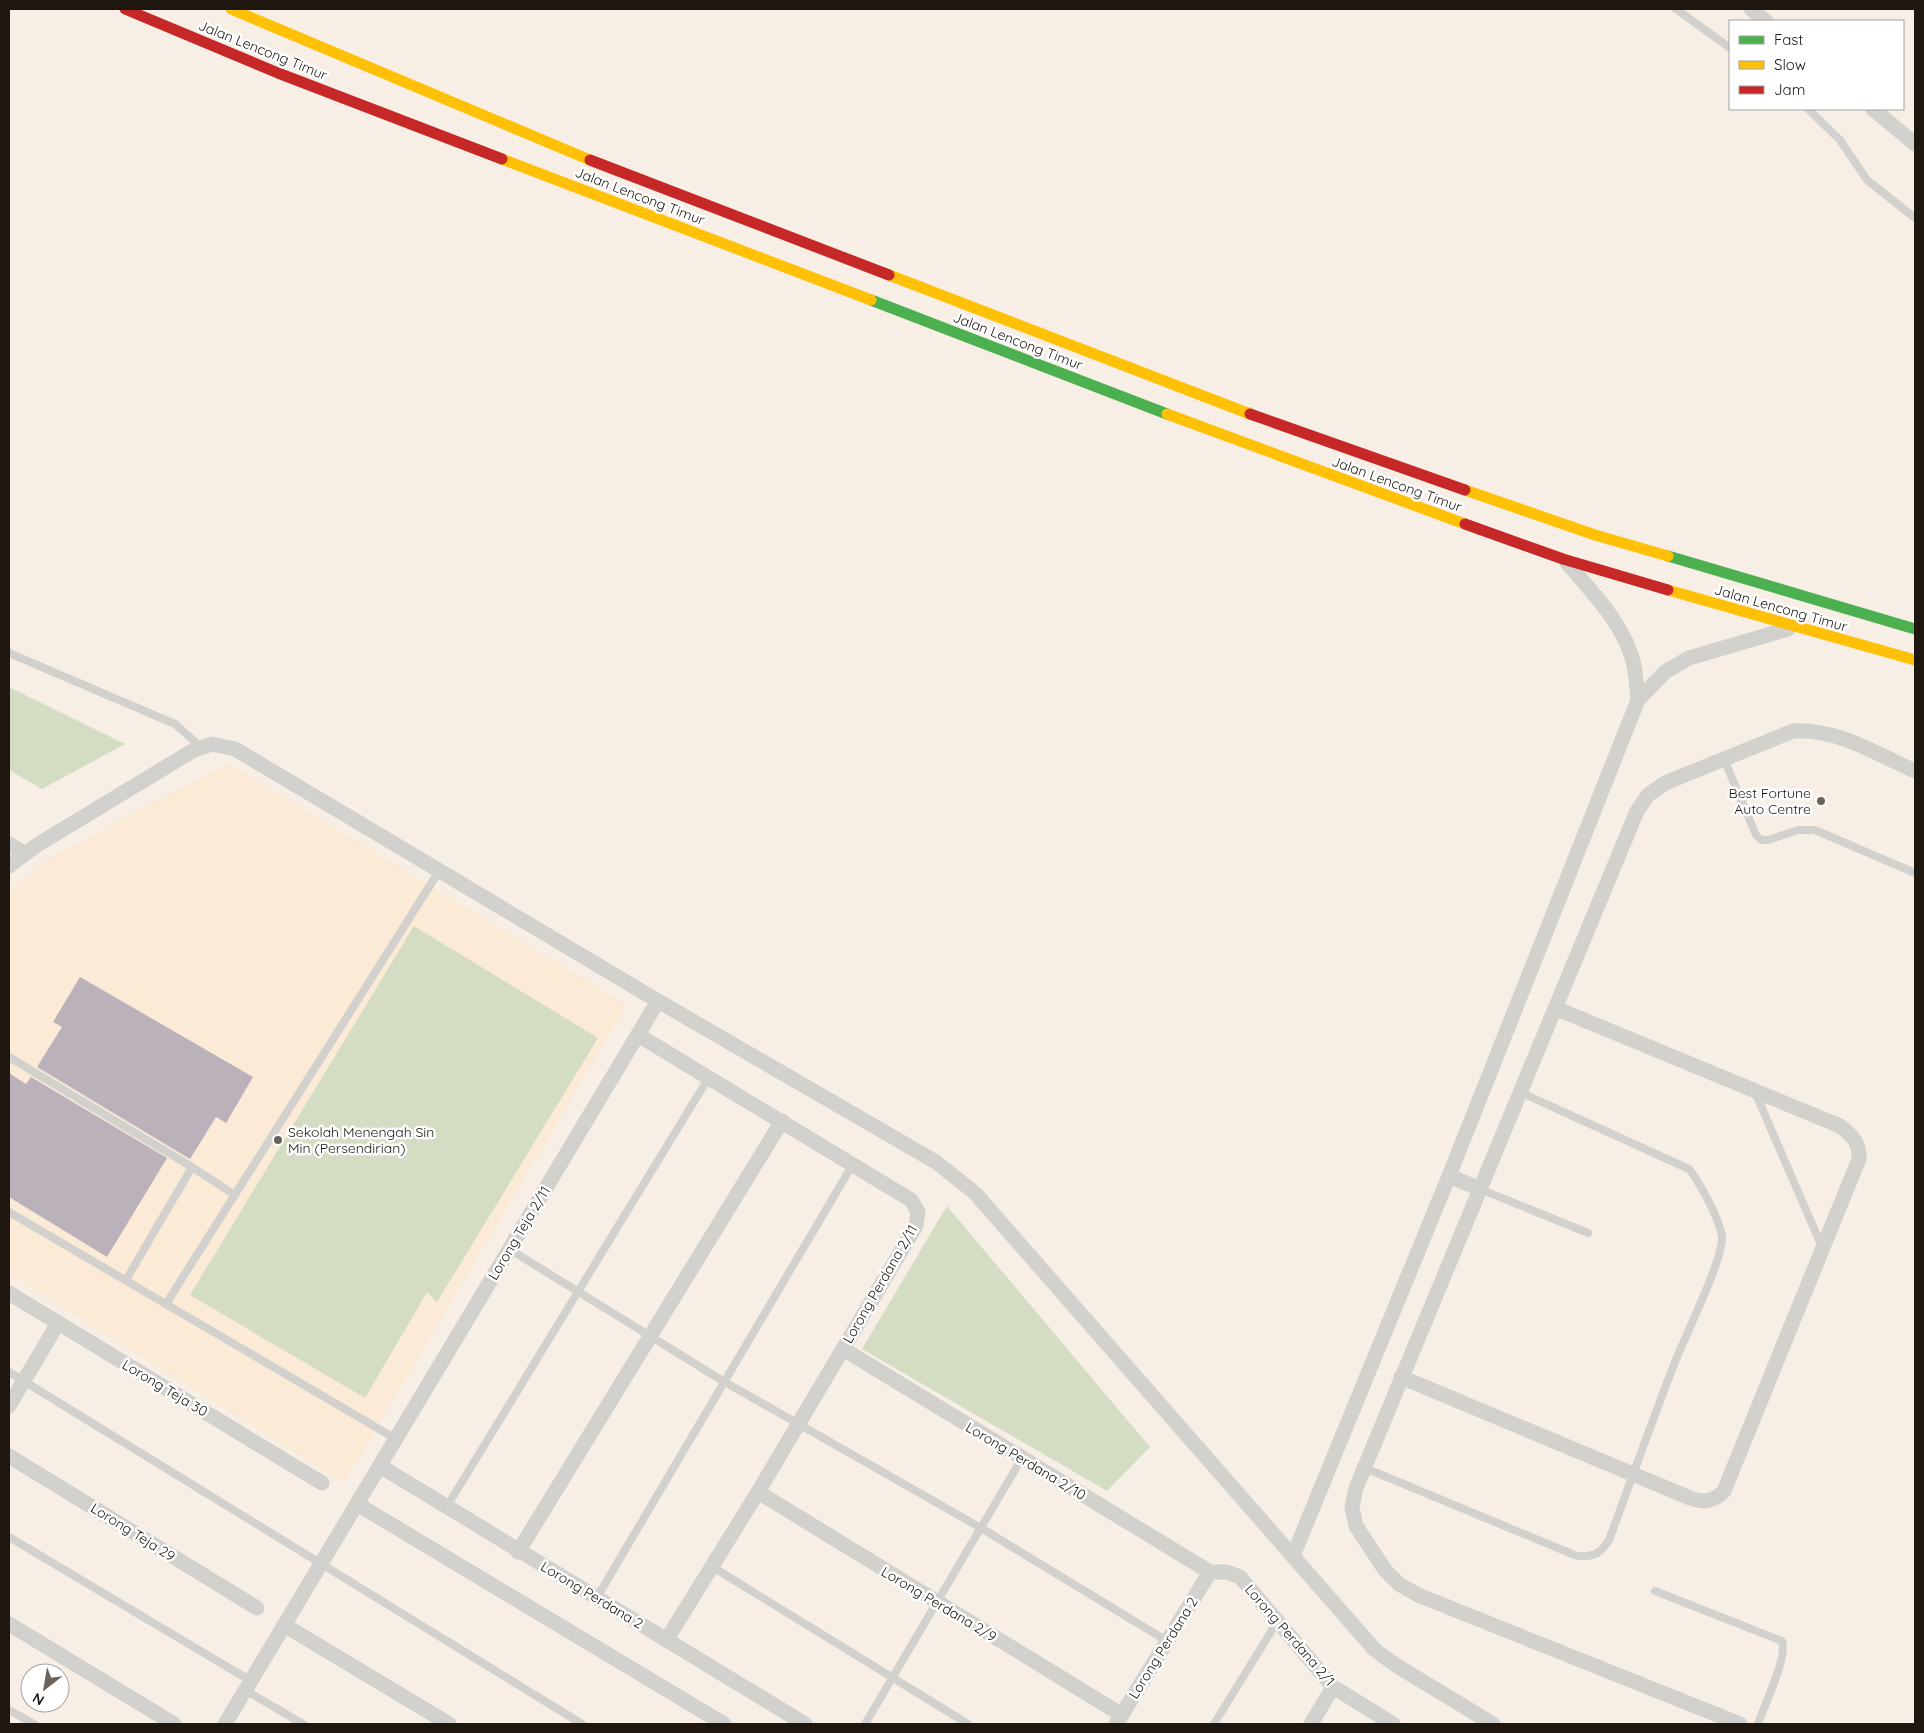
<svg xmlns="http://www.w3.org/2000/svg" width="1924" height="1733" font-family="Quicksand,sans-serif">
  <rect width="100%" height="100%" fill="#f7efe6"/>
  <polygon fill="#faead6" points="228,763 627,1005 344,1483 9,1274 9,890 53,856"/>
  <g fill="#d4ddc3">
    <polygon points="9,687 125,744 42,789 9,770"/>
    <polygon points="414,926 598,1038 437,1302 427,1292 365,1398 190,1295"/>
    <polygon points="947,1206 1150,1447 1107,1491 862,1349"/>
  </g>
  <g fill="#bab1ba">
    <polygon points="80,977 253,1077 226,1123 216,1117 190,1159 37,1067 62,1027 53,1022"/>
    <polygon points="9,1073 26,1084 31,1077 167,1158 107,1257 9,1197"/>
  </g>
  <g fill="none" stroke-linecap="round" stroke-linejoin="round">
    <g stroke="#d2d1ce" stroke-width="8">
      <polyline points="1676,9 1730,48"/>
      <polyline points="1808,109 1840,140 1867,180 1915,218"/>
      <polyline points="9,653 175,724 201,747"/>
      <polyline points="1724,759 1756,835 1761,840 1768,840 1798,830 1815,830 1915,873"/>
      <polyline points="9,1057 192,1167"/>
      <polyline points="1755,1092 1822,1247"/>
      <polyline points="1480,1189 1588,1233"/>
      <polyline points="9,1212 396,1439"/>
      <polyline points="509,1249 723,1381 981,1528 1167,1641"/>
      <polyline points="126,1280 192,1167 235,1195"/>
      <polyline points="166,1304 439,871"/>
      <polyline points="9,1372 582,1724"/>
      <path d="M 1365,1468 L 1577,1556 C 1594,1557 1600,1554 1609,1540 C 1631,1481 1652,1421 1675,1362 C 1685,1336 1723,1260 1722,1237 C 1720,1220 1700,1183 1689,1169 L 1520,1092"/>
      <polyline points="446,1508 709,1077"/>
      <polyline points="9,1537 251,1681"/>
      <polyline points="711,1566 968,1724"/>
      <path d="M 1655,1591 L 1782,1641 C 1788,1657 1764,1706 1758,1724"/>
      <polyline points="596,1599 853,1164"/>
      <polyline points="245,1690 303,1724"/>
      <polyline points="9,1710 34,1724"/>
      <polyline points="865,1724 1022,1458"/>
      <polyline points="1214,1724 1277,1622"/>
    </g>
    <g stroke="#d2d1ce" stroke-width="15">
      <polyline points="1751,9 1766,21"/>
      <polyline points="1873,109 1915,144"/>
      <path d="M 1567,563 C 1593,593 1625,625 1634,665 C 1636,676 1637,688 1638,700"/>
      <polyline points="9,844 24,853"/>
      <polyline points="9,866 37,845 194,750 212,744 235,749 658,1001 936,1162 975,1193 1375,1650 1397,1666 1493,1724"/>
      <polyline points="638,1035 911,1200 918,1212 916,1226 758,1492 667,1639"/>
      <polyline points="1449,1176 1480,1189"/>
      <polyline points="9,1293 322,1483"/>
      <polyline points="843,1349 1210,1572 1227,1572 1240,1577 1333,1687 1393,1724"/>
      <path d="M 1401,1377 L 1690,1498 C 1705,1503 1713,1502 1724,1491 L 1859,1159 C 1860,1143 1852,1135 1840,1126 L 1555,1008"/>
      <polyline points="9,1406 58,1323"/>
      <polyline points="9,1456 257,1608"/>
      <polyline points="380,1466 805,1724"/>
      <polyline points="758,1492 1122,1715"/>
      <polyline points="357,1504 724,1724"/>
      <polyline points="518,1552 782,1121"/>
      <polyline points="1293,1556 1449,1176 1638,700 1665,672 1689,658 1788,629"/>
      <polyline points="9,1624 174,1724"/>
      <polyline points="284,1625 449,1724"/>
      <polyline points="225,1724 658,1001"/>
      <polyline points="1116,1724 1210,1572"/>
      <polyline points="1311,1724 1333,1687"/>
      <path d="M 1740,1724 L 1418,1595 L 1399,1584 L 1385,1570 L 1356,1526 L 1352,1507 L 1356,1488 L 1637,811 L 1648,795 L 1665,783 L 1793,731 C 1836,728 1877,754 1915,771"/>
    </g>
    <g stroke="#4caf50" stroke-width="11">
      <polyline points="871,300 1167,414"/>
      <polyline points="1668,556 1915,629"/>
    </g>
    <g stroke="#ffc107" stroke-width="11">
      <polyline points="231,9 590,160"/>
      <polyline points="502,159 871,300"/>
      <polyline points="889,275 1250,414"/>
      <polyline points="1167,414 1465,524"/>
      <polyline points="1465,490 1595,535 1668,556"/>
      <polyline points="1668,590 1915,660"/>
    </g>
    <g stroke="#c62828" stroke-width="11">
      <polyline points="125,9 278,73 502,159"/>
      <polyline points="590,160 889,275"/>
      <polyline points="1250,414 1465,490"/>
      <polyline points="1465,524 1563,559 1668,590"/>
    </g>
  </g>
  <g fill="#69635b" stroke="#fff" stroke-width="2">
    <circle cx="1821" cy="801" r="5"/>
    <circle cx="278" cy="1140" r="5"/>
  </g>
  <g text-anchor="middle" stroke-width="5" stroke-linejoin="round" paint-order="stroke">
    <g font-size="14" fill="#1d1710" stroke="#fff">
      <text transform="translate(263 50) rotate(22)" y="5">Jalan Lencong Timur</text>
      <text transform="translate(640 196) rotate(21)" y="5">Jalan Lencong Timur</text>
      <text transform="translate(1018 341) rotate(21)" y="5">Jalan Lencong Timur</text>
      <text transform="translate(1397 484) rotate(20)" y="5">Jalan Lencong Timur</text>
      <text transform="translate(1781 608) rotate(16)" y="5">Jalan Lencong Timur</text>
      <text transform="translate(519 1233) rotate(-59)" y="5">Lorong Teja 2/11</text>
      <text transform="translate(880 1284) rotate(-60)" y="5">Lorong Perdana 2/11</text>
      <text transform="translate(165 1388) rotate(31)" y="5">Lorong Teja 30</text>
      <text transform="translate(1026 1461) rotate(31)" y="5">Lorong Perdana 2/10</text>
      <text transform="translate(133 1532) rotate(32)" y="5">Lorong Teja 29</text>
      <text transform="translate(592 1595) rotate(31)" y="5">Lorong Perdana 2</text>
      <text transform="translate(939 1604) rotate(31)" y="5">Lorong Perdana 2/9</text>
      <text transform="translate(1290 1635) rotate(49)" y="5">Lorong Perdana 2/1</text>
      <text transform="translate(1163 1648) rotate(-58)" y="5">Lorong Perdana 2</text>
    </g>
    <g font-size="14" fill="#1d1710" stroke="#fff" text-anchor="end">
      <text x="1811" y="798">Best Fortune<tspan x="1811" dy="16">Auto Centre</tspan></text>
      <text x="288" y="1137" text-anchor="start">Sekolah Menengah Sin<tspan x="288" dy="16">Min (Persendirian)</tspan></text>
    </g>
  </g>
  <rect width="1924" height="1733" fill="none" stroke="#1d1710" stroke-width="20"/>
  <rect x="1729" y="20" width="175" height="90" fill="#ffffff" stroke="#a5a29f"/>
  <rect x="1739" y="36" width="25" height="8" fill="#4caf50" stroke="#a5a29f"/>
  <text x="1774" y="45" font-size="15" fill="#1d1710">Fast</text>
  <rect x="1739" y="61" width="25" height="8" fill="#ffc107" stroke="#a5a29f"/>
  <text x="1774" y="70" font-size="15" fill="#1d1710">Slow</text>
  <rect x="1739" y="86" width="25" height="8" fill="#c62828" stroke="#a5a29f"/>
  <text x="1774" y="95" font-size="15" fill="#1d1710">Jam</text>
  <g transform="translate(45 1688) rotate(211)"><circle r="24" fill="#ffffff" stroke="#a5a29f"/>
  <path d="M0-4L9 19L0 12L-9 19Z" fill="#69635b"/>
  <text y="-8" font-size="14" font-weight="bold" text-anchor="middle" fill="#1d1710">N</text>
  </g>
</svg>
